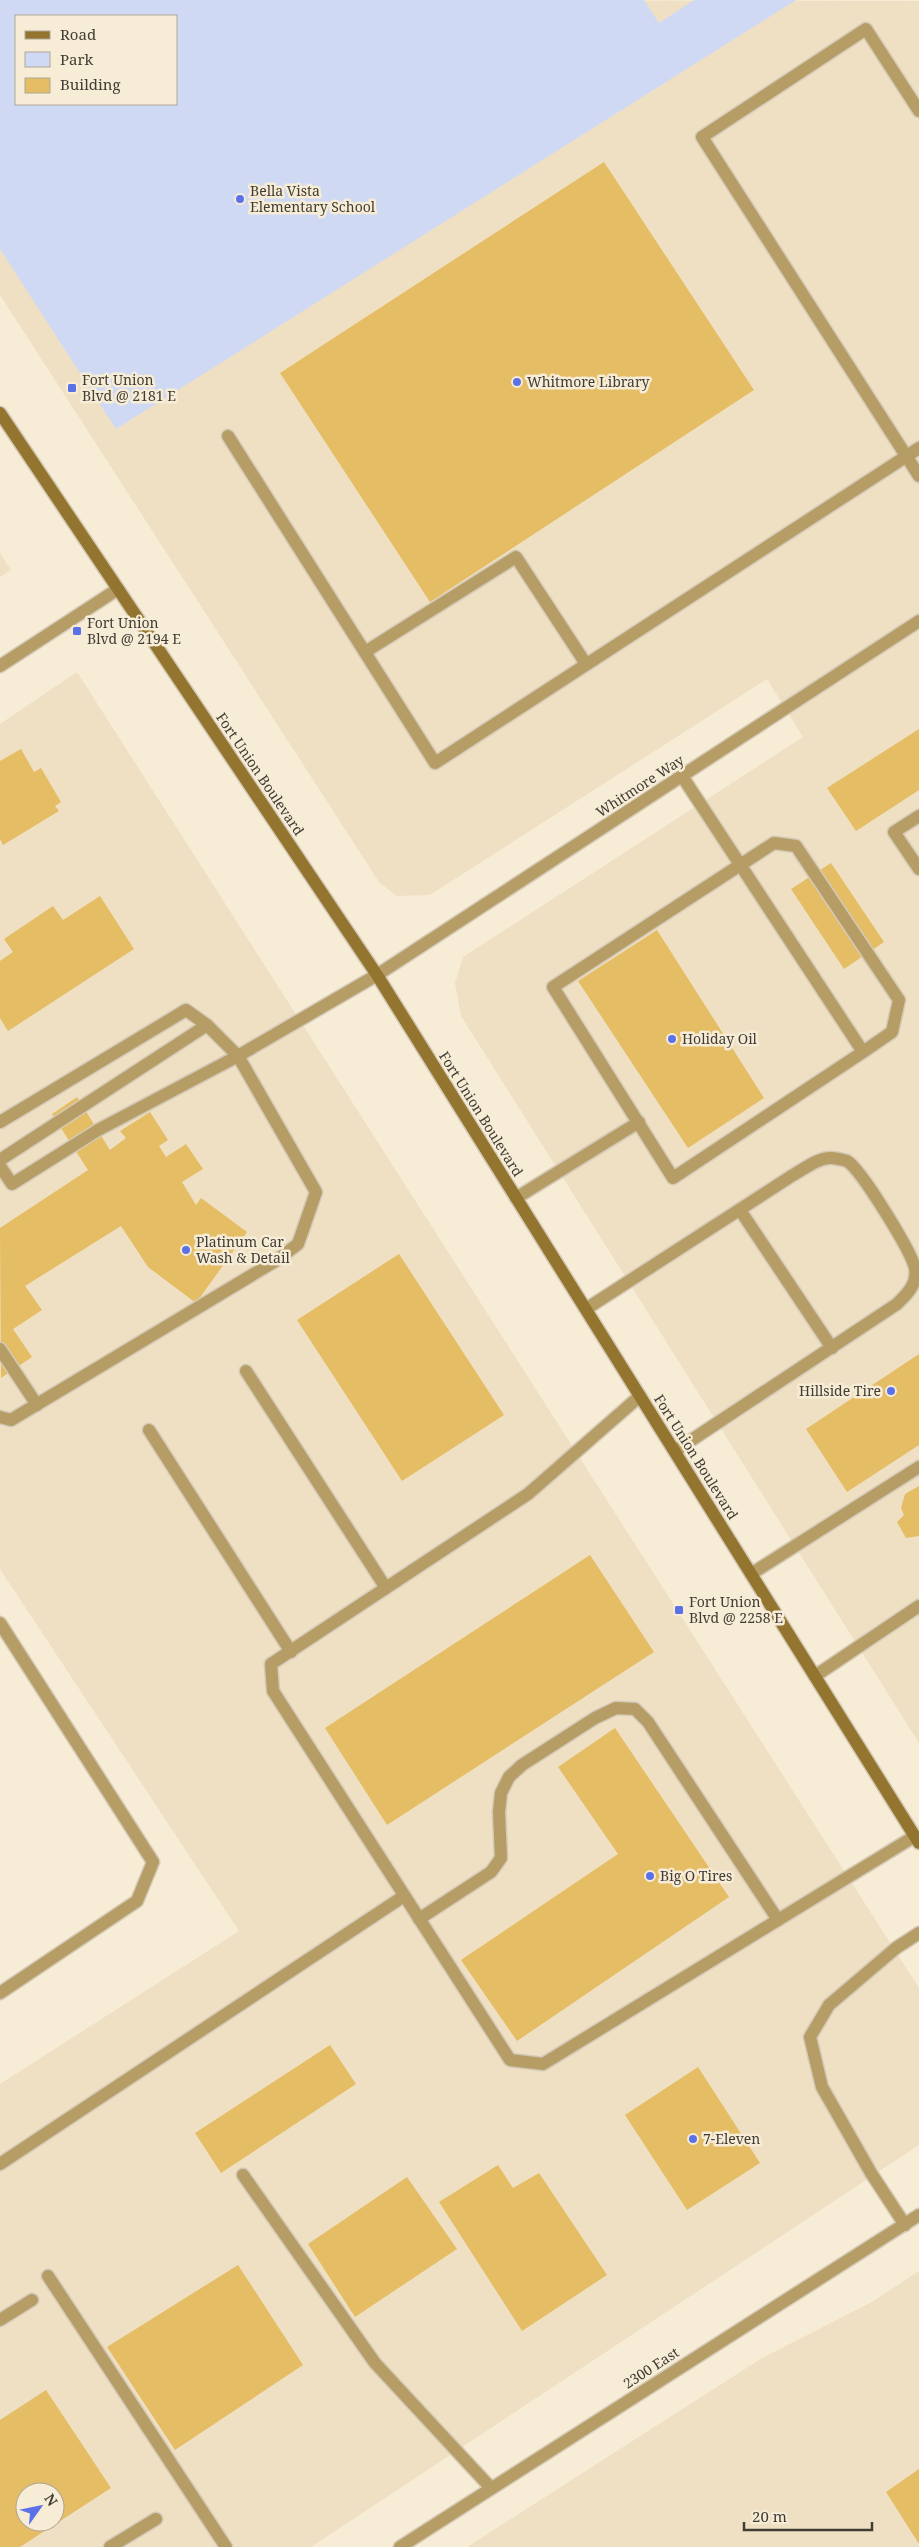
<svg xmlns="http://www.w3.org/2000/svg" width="919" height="2547" font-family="'Noto Serif',serif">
  <rect width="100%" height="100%" fill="#f7ecd6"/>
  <g fill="#efe0c3" fill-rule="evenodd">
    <path d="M 0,0 L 919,1 L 919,1743 L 461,1016 L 455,983 L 463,957 L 803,737 L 767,679 L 430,895 L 397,896 L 379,882 L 0,295 ZM 16,16 L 176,16 L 176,104 L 16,104 Z"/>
    <polygon points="0,553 11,570 0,577"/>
    <path d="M 77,672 L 919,1988 L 919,2145 L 311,2547 L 0,2547 L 0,2084 L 239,1931 L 0,1569 L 0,724 ZM 25,2492 L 55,2492 L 55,2522 L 25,2522 Z"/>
    <polygon points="919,2271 919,2547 467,2547 762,2358 872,2302"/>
  </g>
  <path fill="#d0d9f4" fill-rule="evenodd" d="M 0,0 L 644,0 L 659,23 L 694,0 L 796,0 L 116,429 L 0,249 ZM 176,16 L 176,104 L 16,104 L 16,16 Z"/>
  <g fill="#e5bd65" fill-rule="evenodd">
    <polygon points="604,162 754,390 430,602 280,373"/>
    <polygon points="919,729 919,790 856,831 827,788"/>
    <polygon points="21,749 34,772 41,768 61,802 55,806 59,811 3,845 0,839 0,761"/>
    <polygon points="831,863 884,942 844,969 791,889"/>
    <polygon points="100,896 134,949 8,1031 0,1018 0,961 13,952 4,939 53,906 63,920"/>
    <polygon points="657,930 764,1098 688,1148 578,981"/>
    <polygon points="77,1097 110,1150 126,1138 120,1131 150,1112 168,1140 159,1146 166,1157 186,1144 203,1169 182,1182 196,1205 201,1198 247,1232 196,1303 148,1267 121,1226 25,1286 42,1310 13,1329 32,1357 1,1378 0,1228 88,1170 52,1114"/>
    <polygon points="399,1254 504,1415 402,1481 297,1320"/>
    <polygon points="919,1354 919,1445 847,1492 806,1429"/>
    <polygon points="919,1486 919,1536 906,1538 897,1522 904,1515 901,1508 905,1494"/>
    <polygon points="590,1555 654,1652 387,1825 325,1728"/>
    <polygon points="615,1728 729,1897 517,2041 461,1960 618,1854 558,1767"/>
    <polygon points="330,2045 356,2084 221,2173 195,2133"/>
    <polygon points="698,2067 760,2163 687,2210 625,2115"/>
    <polygon points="498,2165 513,2188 539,2173 607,2275 522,2331 439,2202"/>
    <polygon points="407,2177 457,2249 355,2317 308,2244"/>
    <polygon points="238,2265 303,2365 175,2450 107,2347"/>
    <path d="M 46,2390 L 111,2488 L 20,2547 L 0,2547 L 0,2420 ZM 25,2492 L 55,2492 L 55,2522 L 25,2522 Z"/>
    <polygon points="919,2469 919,2544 886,2492"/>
  </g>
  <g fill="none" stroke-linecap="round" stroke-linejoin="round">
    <defs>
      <g id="service">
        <polyline points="919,111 866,29 702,137 919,476"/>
        <polyline points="228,436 435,763 919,448"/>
        <polyline points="365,652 516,557 586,664"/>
        <polyline points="0,666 118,589"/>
        <polyline points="682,776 863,1052 673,1178 553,987 774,843 796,846 899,1000 892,1032 863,1052"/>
        <polyline points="919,816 894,832 919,869"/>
        <polyline points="0,1122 186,1010 207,1025 238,1056 377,975"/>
        <polyline points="0,1160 207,1025"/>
        <polyline points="0,1166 12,1184 98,1130 238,1056 316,1192 298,1244 277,1260 11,1420 0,1417"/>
        <polyline points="516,1198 639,1122"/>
        <polyline points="740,1210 832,1348"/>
        <path d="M 586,1309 L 793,1175 C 804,1169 819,1157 832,1158 C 835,1158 843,1160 847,1161 C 861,1169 911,1251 915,1268 C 918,1284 907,1294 897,1304 L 675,1451"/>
        <polyline points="0,1349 37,1405"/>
        <polyline points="246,1371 386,1588"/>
        <polyline points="640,1396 528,1494 271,1664 273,1691 510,2060 543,2064 915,1836"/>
        <polyline points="149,1430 291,1652"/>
        <polyline points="751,1574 919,1467"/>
        <polyline points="0,1623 153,1862 137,1901 0,1993"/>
        <polyline points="815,1676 919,1606"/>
        <polyline points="419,1919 491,1872 501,1858 499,1812 501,1793 509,1777 522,1765 595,1718 616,1708 635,1709 648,1722 778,1920"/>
        <polyline points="0,2164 404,1896"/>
        <polyline points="243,2175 375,2363 491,2488"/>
        <polyline points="905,2225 871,2173 822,2087 810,2037 829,2005 896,1948 919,1933"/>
        <polyline points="48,2276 226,2547"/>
        <polyline points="0,2320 32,2300"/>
        <polyline points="110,2547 156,2519"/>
      </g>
      <polyline id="minor" points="377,975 919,621"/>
      <polyline id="tertiary" points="400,2547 919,2215"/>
      <polyline id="secondary" points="0,413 377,975 919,1843"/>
    </defs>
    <use href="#service" stroke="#d3c9b6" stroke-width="15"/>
    <use href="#minor" stroke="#d3c9b6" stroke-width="15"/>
    <use href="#tertiary" stroke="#d3c9b6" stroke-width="15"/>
    <use href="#secondary" stroke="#d3c9b6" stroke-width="15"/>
    <use href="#service" stroke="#b69c65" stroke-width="12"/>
    <use href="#minor" stroke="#b69c65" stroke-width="12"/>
    <use href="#tertiary" stroke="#b69c65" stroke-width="12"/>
    <use href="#secondary" stroke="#94752f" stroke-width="12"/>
  </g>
  <g fill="#5a71e7" stroke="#f7ecd6" stroke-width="2">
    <circle cx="240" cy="199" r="5"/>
    <circle cx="517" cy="382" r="5"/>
    <rect x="67" y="383" width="10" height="10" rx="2.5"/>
    <rect x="72" y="626" width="10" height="10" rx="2.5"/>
    <circle cx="672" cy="1039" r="5"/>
    <circle cx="186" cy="1250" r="5"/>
    <circle cx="891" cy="1391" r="5"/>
    <rect x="674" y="1605" width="10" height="10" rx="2.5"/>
    <circle cx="650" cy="1876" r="5"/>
    <circle cx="693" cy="2139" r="5"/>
  </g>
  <g text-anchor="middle" stroke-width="5" stroke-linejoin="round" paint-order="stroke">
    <g font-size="14" fill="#413c34" stroke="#f7ecd6" text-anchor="start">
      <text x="250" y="196">Bella Vista<tspan x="250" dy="16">Elementary School</tspan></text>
      <text x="82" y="385">Fort Union<tspan x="82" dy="16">Blvd @ 2181 E</tspan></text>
      <text x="527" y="387">Whitmore Library</text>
      <text x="87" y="628">Fort Union<tspan x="87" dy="16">Blvd @ 2194 E</tspan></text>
      <text x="682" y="1044">Holiday Oil</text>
      <text x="196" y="1247">Platinum Car<tspan x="196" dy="16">Wash &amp; Detail</tspan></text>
      <text x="881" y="1396" text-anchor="end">Hillside Tire</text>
      <text x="689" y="1607">Fort Union<tspan x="689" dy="16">Blvd @ 2258 E</tspan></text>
      <text x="660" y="1881">Big O Tires</text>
      <text x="703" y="2144">7-Eleven</text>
    </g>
    <g font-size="14" fill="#413c34" stroke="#f7ecd6">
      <text transform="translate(260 774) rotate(56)" y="5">Fort Union Boulevard</text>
      <text transform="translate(640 786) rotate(-33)" y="5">Whitmore Way</text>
      <text transform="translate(481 1114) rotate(58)" y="5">Fort Union Boulevard</text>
      <text transform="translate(696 1457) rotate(58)" y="5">Fort Union Boulevard</text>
      <text transform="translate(651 2368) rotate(-33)" y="5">2300 East</text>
    </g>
  </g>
  <rect x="15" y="15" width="162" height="90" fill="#f7ecd6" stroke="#aea695"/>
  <rect x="25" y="31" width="25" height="8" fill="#94752f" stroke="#aea695"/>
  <text x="60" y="40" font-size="15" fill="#413c34">Road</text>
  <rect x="25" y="52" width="25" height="15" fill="#d0d9f4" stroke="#aea695"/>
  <text x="60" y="65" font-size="15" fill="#413c34">Park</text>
  <rect x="25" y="78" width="25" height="15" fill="#e5bd65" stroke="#aea695"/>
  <text x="60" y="90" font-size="15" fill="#413c34">Building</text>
  <g transform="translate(40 2507) rotate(57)"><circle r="24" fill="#f7ecd6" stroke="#aea695"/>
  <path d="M0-4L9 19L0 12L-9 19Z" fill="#5a71e7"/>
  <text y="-8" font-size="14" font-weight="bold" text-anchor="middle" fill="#413c34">N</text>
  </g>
  <path d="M744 2522v8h128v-8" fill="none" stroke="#413c34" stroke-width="2.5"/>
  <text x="752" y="2522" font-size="15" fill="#413c34" stroke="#f7ecd6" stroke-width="4" paint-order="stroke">20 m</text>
</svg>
